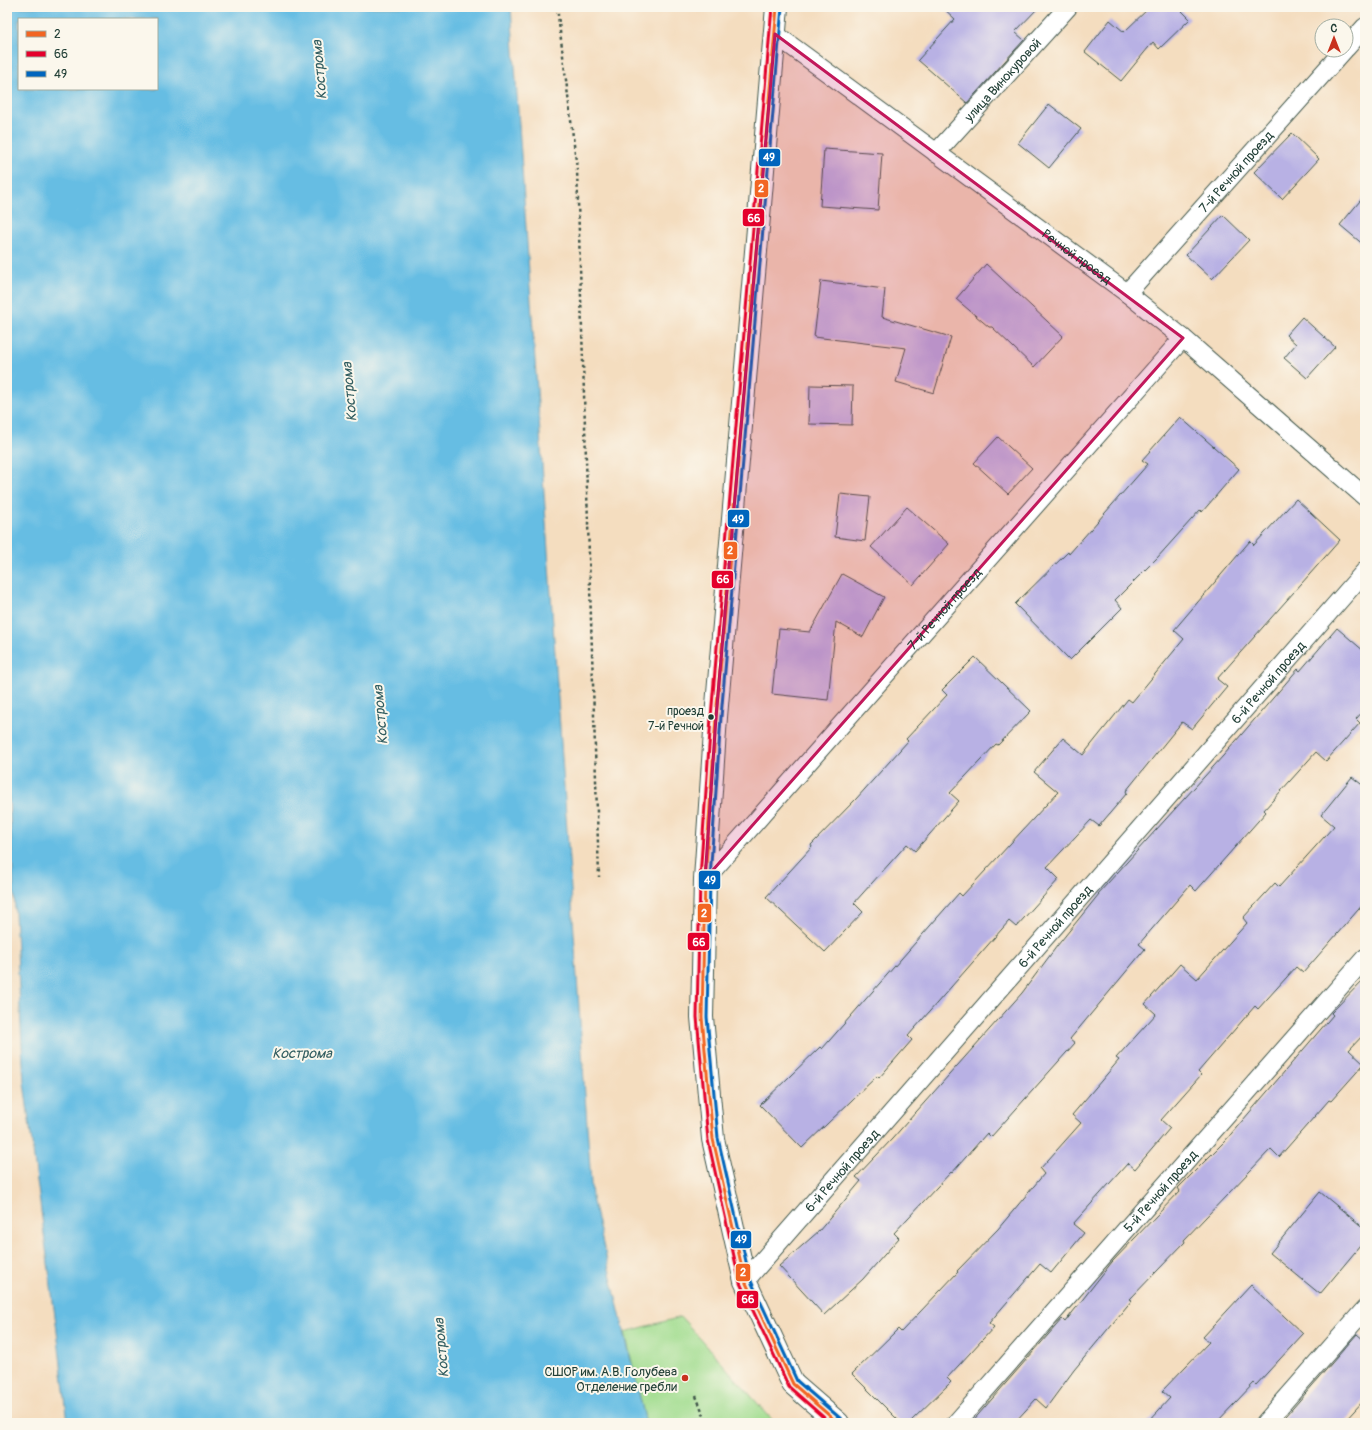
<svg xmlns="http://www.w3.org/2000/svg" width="1372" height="1430" font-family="Pangolin,sans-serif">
  <rect width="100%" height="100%" fill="#fbf7ec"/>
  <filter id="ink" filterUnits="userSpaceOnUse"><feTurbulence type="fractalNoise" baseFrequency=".025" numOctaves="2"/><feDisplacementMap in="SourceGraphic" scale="8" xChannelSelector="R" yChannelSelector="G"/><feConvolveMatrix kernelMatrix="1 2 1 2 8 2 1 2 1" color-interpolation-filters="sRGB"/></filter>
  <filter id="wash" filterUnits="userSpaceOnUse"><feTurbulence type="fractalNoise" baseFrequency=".012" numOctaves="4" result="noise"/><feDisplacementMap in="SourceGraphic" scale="16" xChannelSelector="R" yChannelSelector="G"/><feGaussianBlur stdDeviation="0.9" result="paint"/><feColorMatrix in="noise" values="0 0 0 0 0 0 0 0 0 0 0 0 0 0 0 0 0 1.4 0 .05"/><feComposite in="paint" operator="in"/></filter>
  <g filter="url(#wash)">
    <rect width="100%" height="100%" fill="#f4ddbf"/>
    <polygon fill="#a2dd90" stroke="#608d62" points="681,1317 775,1423 646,1423 625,1332"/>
    <path fill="#66bde3" stroke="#427d8c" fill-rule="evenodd" d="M 7,7 L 511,7 L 592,1198 L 646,1423 L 68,1423 L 57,1331 L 24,1083 L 7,761 ZM 19,19 L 157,19 L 157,89 L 19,89 Z"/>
    <g id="blocks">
      <g fill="#b8b1e4">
        <polygon points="942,7 1039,7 1015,32 1024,40 967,103 918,60 955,19"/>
        <polygon points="1150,7 1178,7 1190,19 1159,49 1153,42 1121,81 1085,52 1110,20 1124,32"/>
        <polygon points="1049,104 1081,129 1049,168 1018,143"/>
        <polygon points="1292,133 1319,159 1282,199 1254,172"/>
        <polygon points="824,149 882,153 878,210 820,206"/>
        <polygon points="1365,195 1365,246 1340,225"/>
        <polygon points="1223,215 1249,240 1212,279 1186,255"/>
        <polygon points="986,264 1063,336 1034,367 992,327 989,327 956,299"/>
        <polygon points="821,281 885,289 882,317 951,337 934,393 896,382 906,348 814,337"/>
        <polygon points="1302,317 1335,347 1307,378 1284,358 1296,344 1286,335"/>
        <polygon points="810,385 853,386 852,425 809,424"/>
        <polygon points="1180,417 1239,469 1202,512 1200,510 1157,558 1115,600 1122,608 1070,660 1015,604 1068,552 1069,554 1148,464 1142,460"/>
        <polygon points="998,437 1032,468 1008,494 974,463"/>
        <polygon points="840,494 870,497 865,541 835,537"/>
        <polygon points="1296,499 1340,540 1217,679 1227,687 1192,729 1182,722 1126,791 1127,793 1099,826 1091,820 1047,867 1059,879 1016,927 1009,921 908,1036 912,1040 879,1078 877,1076 802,1148 760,1105 820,1047 822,1049 959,893 962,896 1058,792 1034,772 1063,738 1083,755 1128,699 1132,702 1184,639 1174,630 1250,541 1254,545"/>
        <polygon points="907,507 949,544 913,585 871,547"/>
        <polygon points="842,574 884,597 863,637 836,622 828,700 772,694 779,629 810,632"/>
        <polygon points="1337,628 1365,652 1365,709 1356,719 1360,723 1326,761 1316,752 1264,810 1266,812 1196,891 1190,885 1139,944 1145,949 1070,1039 1075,1043 991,1137 987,1133 952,1173 951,1172 894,1233 899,1238 863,1279 824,1315 779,1266 819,1231 861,1181 856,1177 892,1139 1022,993 1057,946 1099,894 1098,894 1223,756 1298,669 1300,671"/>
        <polygon points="975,657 1031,711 998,745 996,744 950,793 959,801 915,851 907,844 854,903 863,912 825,952 766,897 812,847 811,845 856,799 908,741 906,739 947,695 942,690"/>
        <polygon points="1352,777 1365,787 1365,902 1303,973 1296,967 1258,1009 1255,1006 1198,1072 1201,1075 1161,1120 1170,1128 1135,1169 1128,1163 1073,1224 1084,1233 1051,1273 1040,1264 989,1323 994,1327 947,1378 951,1382 909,1423 901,1423 852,1374 898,1329 901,1332 958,1272 957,1271 998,1229 1044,1174 1040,1169 1081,1123 1072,1115 1119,1060 1116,1058 1156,1014 1145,1004 1180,964 1197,979 1247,923 1243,918 1275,883 1279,887 1334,826 1321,815"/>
        <polygon points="1365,978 1365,1033 1349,1050 1364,1064 1331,1101 1329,1100 1279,1157 1271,1149 1184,1240 1185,1242 1130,1299 1132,1300 1074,1370 1046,1408 1036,1399 1014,1423 971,1423 1062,1319 1065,1322 1112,1262 1180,1191 1178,1188 1225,1141 1333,1015 1331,1013"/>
        <polygon points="1320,1192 1365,1229 1365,1240 1320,1294 1270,1253"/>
        <polygon points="1251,1285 1303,1334 1256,1385 1254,1383 1216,1423 1147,1423 1170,1398 1162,1391 1209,1342 1203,1337"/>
        <polygon points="1357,1334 1365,1341 1365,1399 1343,1423 1280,1423"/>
      </g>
    </g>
  </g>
  <g filter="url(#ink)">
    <use href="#blocks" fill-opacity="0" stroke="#3f5549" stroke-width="1"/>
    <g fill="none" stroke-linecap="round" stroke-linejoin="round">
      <defs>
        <g id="minor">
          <path id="s1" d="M 775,34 L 1127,293 L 1183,338 L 1365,497"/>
          <polyline points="1346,48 1365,27"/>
          <path id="s2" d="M 936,153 L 1068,7"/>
          <path id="s3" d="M 1127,293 L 1344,50"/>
          <path id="s4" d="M 705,879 L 1183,338"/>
          <path id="s5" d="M 745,1281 L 1365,571"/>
          <path id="s6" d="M 956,1423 L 1365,958"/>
          <polyline points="1265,1423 1365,1309"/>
        </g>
        <polyline id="tertiary" points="777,7 716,717 705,879 702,1017 713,1139 745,1281 793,1384 838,1423"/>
      </defs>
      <use href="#minor" stroke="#3f5549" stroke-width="20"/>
      <use href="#tertiary" stroke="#3f5549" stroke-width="24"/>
      <g stroke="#3f5549" stroke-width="2.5" stroke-dasharray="3 3" stroke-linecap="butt">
        <polyline points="557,7 577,169 599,877"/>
        <polyline points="696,1396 707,1423"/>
      </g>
      <use href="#minor" stroke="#fff" stroke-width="18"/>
      <use href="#tertiary" stroke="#fff" stroke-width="22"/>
      <defs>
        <polyline id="bus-1" points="777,7 716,717 705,879 702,1017 713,1139 745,1281 793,1384 838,1423"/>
        <polyline id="bus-2" points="772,7 711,717 700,879 697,1017 708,1140 740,1283 789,1387 830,1423"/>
        <polyline id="bus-3" points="782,7 721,717 710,879 707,1017 718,1138 750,1279 797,1381 841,1419"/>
      </defs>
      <use href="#bus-1" stroke="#fbf7ec" stroke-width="6"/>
      <use href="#bus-2" stroke="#fbf7ec" stroke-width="6"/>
      <use href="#bus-3" stroke="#fbf7ec" stroke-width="6"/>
      <use href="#bus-1" stroke="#f26522" stroke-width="3"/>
      <use href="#bus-2" stroke="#e4002b" stroke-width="3"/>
      <use href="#bus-3" stroke="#0065bd" stroke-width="3"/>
    </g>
  </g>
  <path fill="#c2185b" fill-opacity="0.2" stroke="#c2185b" stroke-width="3" stroke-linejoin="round" d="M 775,34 L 1183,338 L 705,879 L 716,717 Z"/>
  <circle fill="#1f3d34" stroke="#fbf7ec" stroke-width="1.5" cx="711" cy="717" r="3.5"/>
  <circle fill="#c8321e" stroke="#fbf7ec" stroke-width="1.5" cx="685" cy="1378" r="4"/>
  <g text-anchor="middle" stroke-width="4" stroke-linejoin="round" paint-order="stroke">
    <g font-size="12" fill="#1f3d34" stroke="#fbf7ec" text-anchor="end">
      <text x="704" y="715">проезд<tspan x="704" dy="15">7-й Речной</tspan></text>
    </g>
    <g font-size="13" fill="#1f3d34" stroke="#fbf7ec">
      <text dy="5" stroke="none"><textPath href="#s2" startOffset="99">улица Винокуровой</textPath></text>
      <text dy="5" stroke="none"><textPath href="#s3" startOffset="163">7-й Речной проезд</textPath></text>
      <text dy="5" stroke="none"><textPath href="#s1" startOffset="375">Речной проезд</textPath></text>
      <text dy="5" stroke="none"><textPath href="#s4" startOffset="361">7-й Речной проезд</textPath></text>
      <text dy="5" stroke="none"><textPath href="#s5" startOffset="795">6-й Речной проезд</textPath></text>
      <text dy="5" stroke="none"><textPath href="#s5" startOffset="471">6-й Речной проезд</textPath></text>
      <text dy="5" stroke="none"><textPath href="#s5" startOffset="147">6-й Речной проезд</textPath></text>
      <text dy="5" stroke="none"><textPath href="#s6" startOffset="309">5-й Речной проезд</textPath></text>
    </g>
    <g font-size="13" fill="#1f3d34" stroke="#fbf7ec" text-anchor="end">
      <text x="677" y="1376">СШОР им. А.В. Голубева<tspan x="677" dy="15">Отделение гребли</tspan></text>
    </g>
    <g font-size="14" font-style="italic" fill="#315d60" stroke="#fbf7ec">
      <text transform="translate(319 70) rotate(-95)" y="5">Кострома</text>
      <text transform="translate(349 392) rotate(-95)" y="5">Кострома</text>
      <text transform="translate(380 715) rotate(-95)" y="5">Кострома</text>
      <text x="302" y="1058">Кострома</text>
      <text transform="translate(441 1348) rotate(-95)" y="5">Кострома</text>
    </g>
  </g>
  <g stroke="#fbf7ec" stroke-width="1.5">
    <rect x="758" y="148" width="23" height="19" rx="4" fill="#0065bd"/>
    <rect x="754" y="179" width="15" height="19" rx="4" fill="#f26522"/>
    <rect x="742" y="208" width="23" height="19" rx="4" fill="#e4002b"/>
    <rect x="727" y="509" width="23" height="19" rx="4" fill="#0065bd"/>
    <rect x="723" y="541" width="15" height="19" rx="4" fill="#f26522"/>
    <rect x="711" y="570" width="23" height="19" rx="4" fill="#e4002b"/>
    <rect x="698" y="870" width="23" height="20" rx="4" fill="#0065bd"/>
    <rect x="697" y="903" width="15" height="20" rx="4" fill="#f26522"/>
    <rect x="687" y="932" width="23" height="19" rx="4" fill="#e4002b"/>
    <rect x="730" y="1230" width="22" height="19" rx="4" fill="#0065bd"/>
    <rect x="735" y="1263" width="16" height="19" rx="4" fill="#f26522"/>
    <rect x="736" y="1290" width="23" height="19" rx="4" fill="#e4002b"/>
  </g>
  <g font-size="11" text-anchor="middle" font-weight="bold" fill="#fff">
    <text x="769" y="161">49</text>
    <text x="761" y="192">2</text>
    <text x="754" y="222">66</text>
    <text x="738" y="523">49</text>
    <text x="730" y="554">2</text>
    <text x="723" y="583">66</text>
    <text x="710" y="884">49</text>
    <text x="704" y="917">2</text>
    <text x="699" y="946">66</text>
    <text x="741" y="1243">49</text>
    <text x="743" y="1276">2</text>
    <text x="748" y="1303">66</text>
  </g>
  <rect width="1372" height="1430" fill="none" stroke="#fbf7ec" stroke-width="24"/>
  <rect x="18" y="18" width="140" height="72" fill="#fbf7ec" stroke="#a3ada2"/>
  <rect x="26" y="31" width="20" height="6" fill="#f26522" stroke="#a3ada2"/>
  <text x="54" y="38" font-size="12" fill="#1f3d34">2</text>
  <rect x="26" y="51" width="20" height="6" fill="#e4002b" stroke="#a3ada2"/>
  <text x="54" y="58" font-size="12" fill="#1f3d34">66</text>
  <rect x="26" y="71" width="20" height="6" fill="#0065bd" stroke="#a3ada2"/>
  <text x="54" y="78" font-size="12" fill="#1f3d34">49</text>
  <g transform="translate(1334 38)"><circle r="19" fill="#fbf7ec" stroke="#a3ada2"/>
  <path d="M0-3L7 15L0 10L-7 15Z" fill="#c8321e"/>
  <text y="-6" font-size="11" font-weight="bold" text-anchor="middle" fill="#1f3d34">С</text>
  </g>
</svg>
